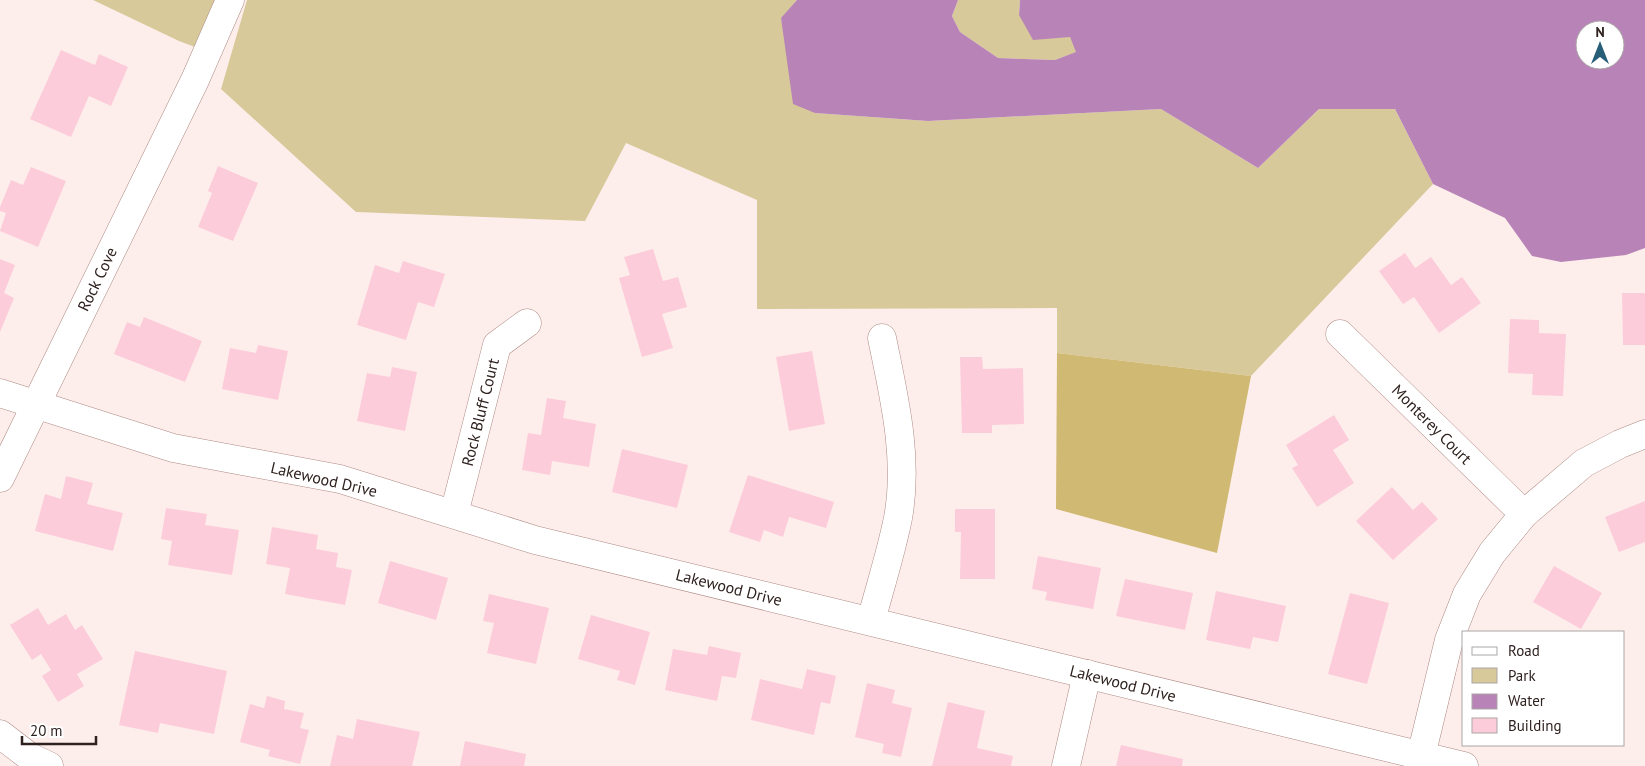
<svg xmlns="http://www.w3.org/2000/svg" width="1645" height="766" font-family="'PT Sans',sans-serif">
  <rect width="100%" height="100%" fill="#feeeeb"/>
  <g fill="#d8c99a">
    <polygon points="93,0 219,0 195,47 179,41"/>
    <polygon points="247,0 797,0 781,19 815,113 928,121 1161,109 1258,168 1319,109 1395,109 1433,184 1251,376 1057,353 1057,308 757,309 757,200 626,143 585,221 356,212 221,89"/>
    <polygon points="958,0 1020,0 1019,15 1070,37 1077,52 1055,60 998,58 960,32 952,16"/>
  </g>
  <polygon fill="#d0b972" points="1057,353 1251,376 1217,553 1056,509"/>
  <path fill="#b884b8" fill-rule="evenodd" d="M 797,0 L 958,0 L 952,16 L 960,32 L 998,58 L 1055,60 L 1076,52 L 1070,37 L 1033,40 L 1019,15 L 1020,0 L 1645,0 L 1645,248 L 1626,255 L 1561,262 L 1532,256 L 1505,218 L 1433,184 L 1395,109 L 1319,109 L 1258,168 L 1161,109 L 928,121 L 815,113 L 793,104 L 781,18 ZM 1585,30 L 1615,30 L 1615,60 L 1585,60 Z"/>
  <g fill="#fcccdb">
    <polygon points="61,50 95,65 99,54 128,67 111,106 89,96 71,137 30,119"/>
    <polygon points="218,166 258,183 233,241 198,227 212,193 208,191"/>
    <polygon points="31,167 66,181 38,247 0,231 6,213 0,211 0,207 11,180 23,185"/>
    <polygon points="653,249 663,281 678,277 687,307 662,314 673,348 642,357 619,278 630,275 624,257"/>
    <polygon points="1405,253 1415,268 1431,257 1451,285 1462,277 1481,303 1439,333 1414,297 1403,304 1379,271"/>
    <polygon points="0,259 15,265 4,293 14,298 0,332"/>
    <polygon points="403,261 445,274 434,307 418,302 406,340 357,325 375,265 399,273"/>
    <polygon points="1622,293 1645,293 1645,345 1623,345"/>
    <polygon points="144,317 202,341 185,382 114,354 127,322 140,327"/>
    <polygon points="1510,319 1539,320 1539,333 1566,334 1563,396 1532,395 1533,374 1508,373"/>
    <polygon points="258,345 288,351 278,400 222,389 230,348 256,353"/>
    <polygon points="812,351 825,424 789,431 776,357"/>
    <polygon points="960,357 982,357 983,369 1023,368 1024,424 992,425 992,433 962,433"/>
    <polygon points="392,367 417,372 405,431 357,421 367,373 390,377"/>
    <polygon points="547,398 566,401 563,418 596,424 589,467 552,461 550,475 522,470 528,433 541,435"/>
    <polygon points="1334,415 1349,440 1333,450 1354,483 1317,507 1292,468 1298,465 1286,445"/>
    <polygon points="622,449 688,465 677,508 612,492"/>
    <polygon points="748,475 834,502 826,528 789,517 783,537 764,530 760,542 729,532"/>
    <polygon points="66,476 93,483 87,504 123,513 113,551 35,531 45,494 61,499"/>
    <polygon points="1392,487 1413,510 1422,502 1438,519 1393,560 1356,521"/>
    <polygon points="1645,501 1645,542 1619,552 1605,517"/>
    <polygon points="166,508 207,514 205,525 239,530 232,575 168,565 172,541 161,539"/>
    <polygon points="955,509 995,509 995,579 960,579 961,532 955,532"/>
    <polygon points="272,527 318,535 316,549 338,553 336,567 352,570 345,605 285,594 290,568 266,564"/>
    <polygon points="1038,556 1101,568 1093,609 1045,600 1047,592 1032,589"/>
    <polygon points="390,561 448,578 436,620 378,603"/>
    <polygon points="1554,566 1602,593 1581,629 1533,602"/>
    <polygon points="1125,579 1193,593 1185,630 1116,616"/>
    <polygon points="1216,591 1286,606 1278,642 1253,637 1250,649 1206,640"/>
    <polygon points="1350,593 1389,603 1367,684 1328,674"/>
    <polygon points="489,594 549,608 536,664 487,653 494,623 483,621"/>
    <polygon points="38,608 48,625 66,614 75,630 82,625 103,659 77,674 84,686 58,702 42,676 51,670 41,654 32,660 10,625"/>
    <polygon points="591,615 650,632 635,685 617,680 620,671 578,659"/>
    <polygon points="709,646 741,653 736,678 722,676 717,701 665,690 673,649 707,655"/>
    <polygon points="135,651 227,671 214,734 160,723 158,733 119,725"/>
    <polygon points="807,669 836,676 830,704 821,702 814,735 751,720 760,679 802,689"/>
    <polygon points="867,683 895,690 892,703 912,708 901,757 882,753 884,744 855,737"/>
    <polygon points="267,696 285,701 284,709 304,713 300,728 309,730 300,764 268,756 270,750 240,742 250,704 264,708"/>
    <polygon points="948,702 985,711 977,748 1013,756 1011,766 932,766"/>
    <polygon points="357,719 420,732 412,766 330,766 337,735 353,739"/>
    <polygon points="465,741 526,754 524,766 460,766"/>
    <polygon points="1121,745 1183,759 1182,766 1116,766"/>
  </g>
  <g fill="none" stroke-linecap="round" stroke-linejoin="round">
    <defs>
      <g id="minor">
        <polyline points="1340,334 1524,514"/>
        <polyline points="0,393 173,448 340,479 535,540 1464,766"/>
        <polyline points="0,478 195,80 230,0"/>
        <polyline points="454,514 497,345 527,323"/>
        <path d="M 871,621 C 880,587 891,553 898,518 C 909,458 894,397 882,338"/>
        <polyline points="0,734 30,757 49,766"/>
        <polyline points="1421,756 1449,640 1467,594 1492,553 1524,514 1584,463 1620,444 1645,434"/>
        <polyline points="1066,766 1087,674"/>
      </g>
    </defs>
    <use href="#minor" stroke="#ad8a84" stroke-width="29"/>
    <use href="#minor" stroke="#fff" stroke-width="28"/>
  </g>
  <g text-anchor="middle" stroke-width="5" stroke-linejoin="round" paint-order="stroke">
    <g font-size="16" fill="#2e211e" stroke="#fff">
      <text transform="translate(97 279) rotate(-64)" y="6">Rock Cove</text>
      <text transform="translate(480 412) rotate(-76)" y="6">Rock Bluff Court</text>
      <text transform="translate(1432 424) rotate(45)" y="6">Monterey Court</text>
      <text transform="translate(324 479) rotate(13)" y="6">Lakewood Drive</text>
      <text transform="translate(729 587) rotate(14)" y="6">Lakewood Drive</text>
      <text transform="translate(1123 683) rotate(14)" y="6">Lakewood Drive</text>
    </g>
  </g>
  <rect x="1462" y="631" width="162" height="115" fill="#ffffff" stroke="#aba6a5"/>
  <rect x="1472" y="647" width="25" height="8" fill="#ffffff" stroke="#aba6a5"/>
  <text x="1508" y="656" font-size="15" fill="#2e211e">Road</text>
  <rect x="1472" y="668" width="25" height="15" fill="#d8c99a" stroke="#aba6a5"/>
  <text x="1508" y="681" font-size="15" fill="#2e211e">Park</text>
  <rect x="1472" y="694" width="25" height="15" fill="#b884b8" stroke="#aba6a5"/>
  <text x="1508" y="706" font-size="15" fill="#2e211e">Water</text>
  <rect x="1472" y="718" width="25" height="15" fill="#fcccdb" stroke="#aba6a5"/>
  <text x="1508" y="731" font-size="15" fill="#2e211e">Building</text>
  <g transform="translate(1600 45)"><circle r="24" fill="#ffffff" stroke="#aba6a5"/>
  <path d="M0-4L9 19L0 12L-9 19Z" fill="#275e78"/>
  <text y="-8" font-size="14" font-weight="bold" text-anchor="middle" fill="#2e211e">N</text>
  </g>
  <path d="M22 736v8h74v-8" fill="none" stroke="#2e211e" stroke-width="2.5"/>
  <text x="30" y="736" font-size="15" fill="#2e211e" stroke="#ffffff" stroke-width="4" paint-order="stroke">20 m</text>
</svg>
